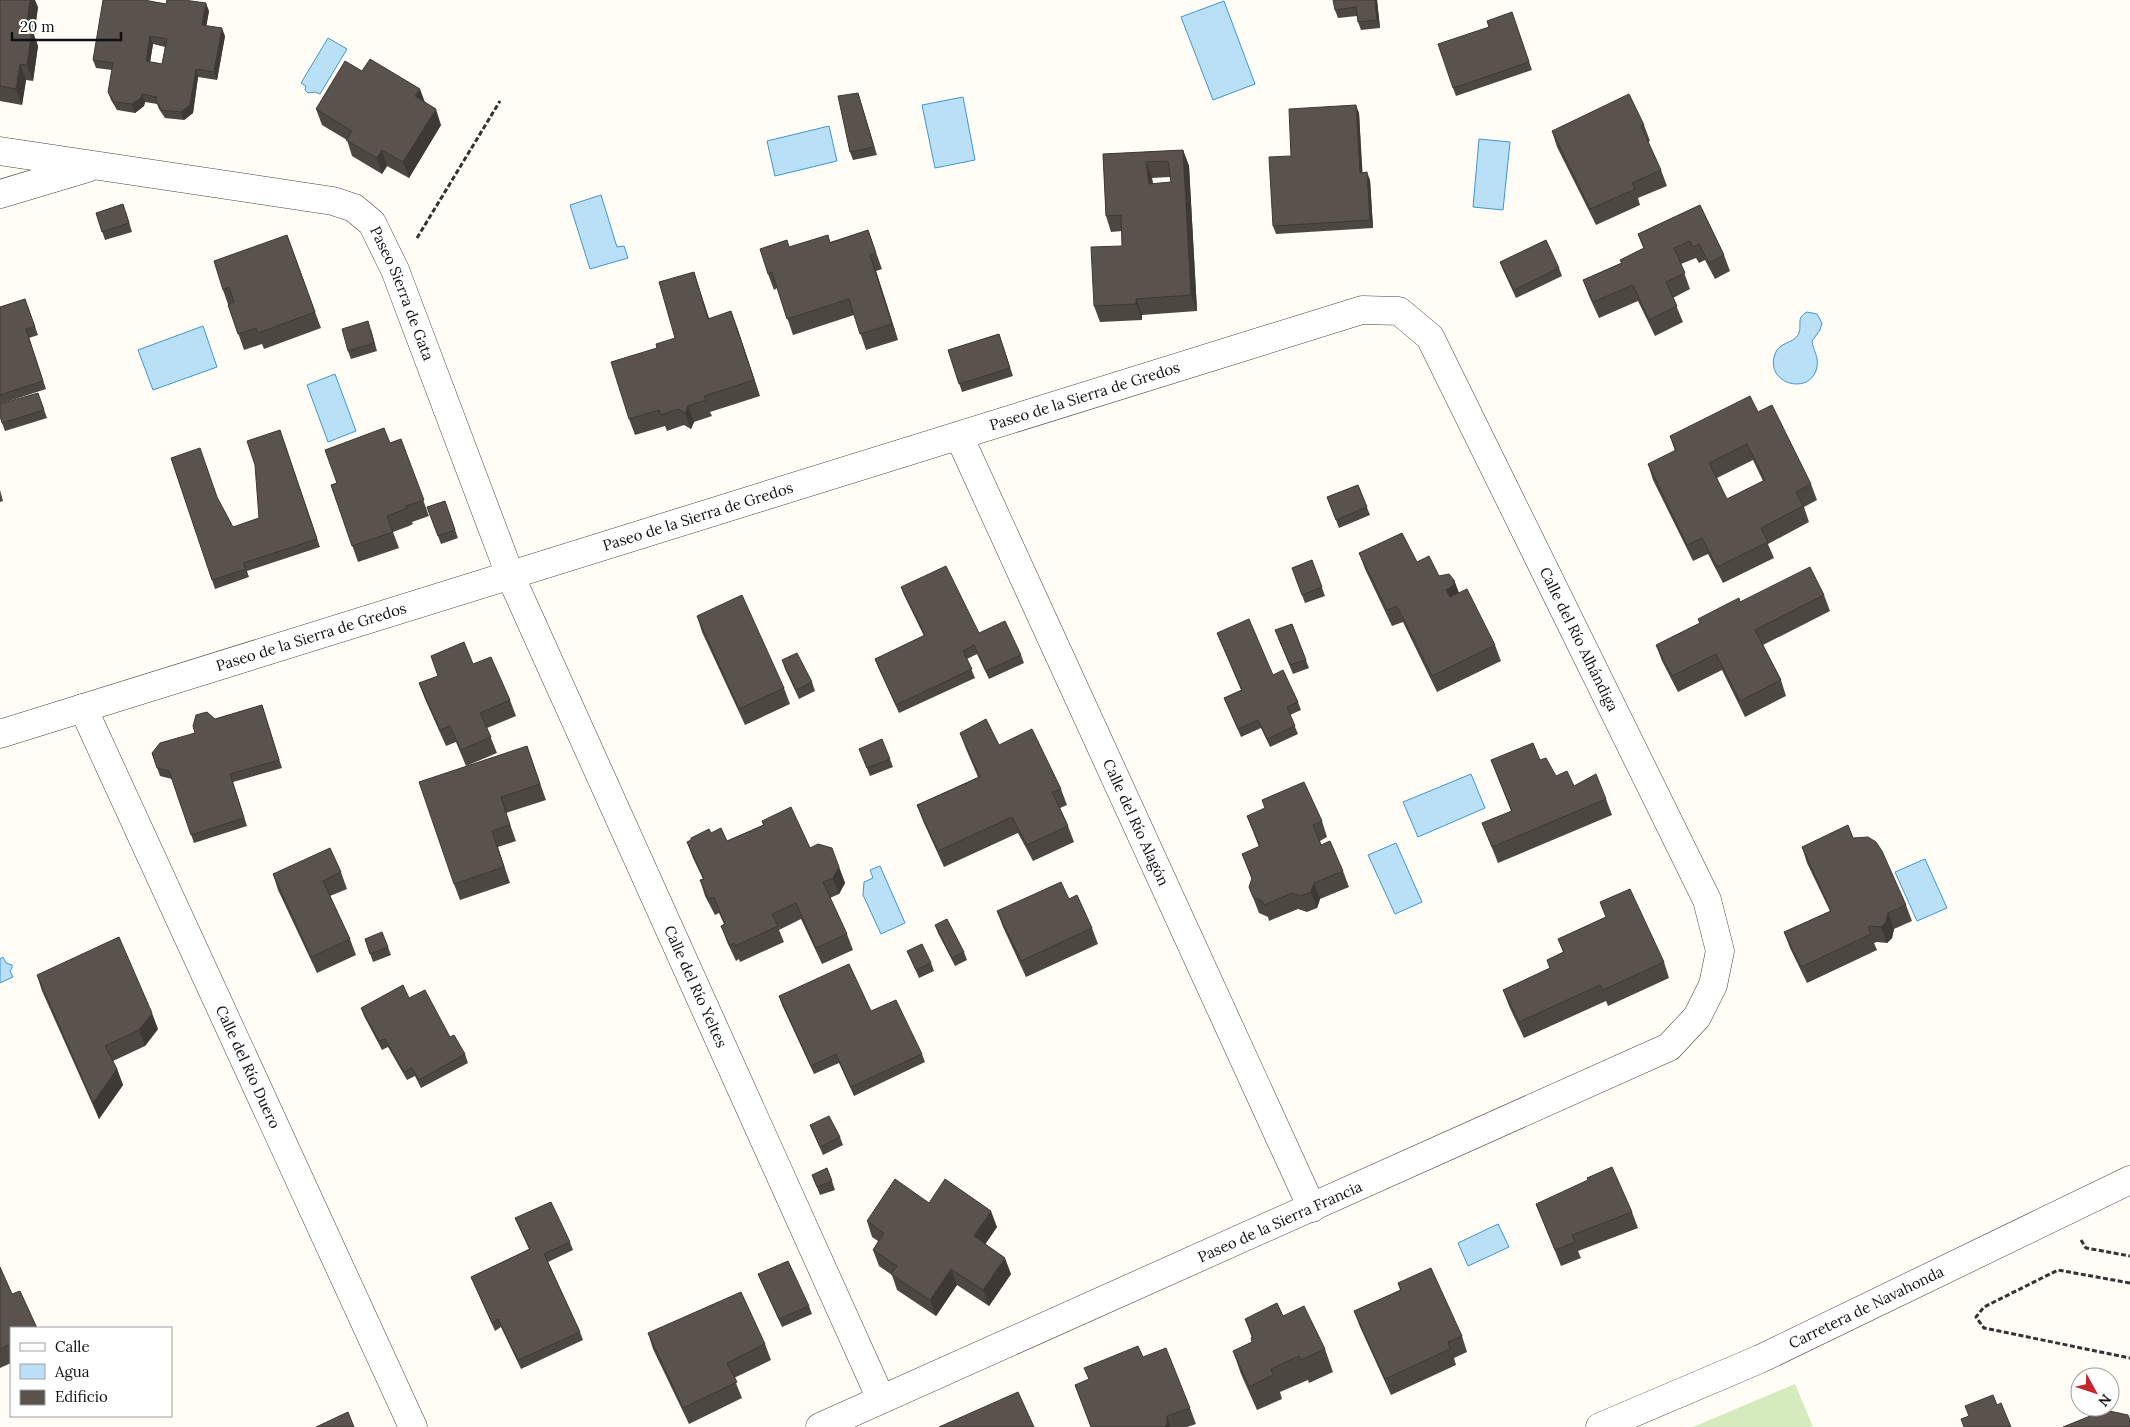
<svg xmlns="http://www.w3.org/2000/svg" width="2130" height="1427" font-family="Lora,serif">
  <rect width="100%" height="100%" fill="#fffdf5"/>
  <polygon fill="#d5ebbd" points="1795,1384 1813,1427 1693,1427"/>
  <g fill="#b9e0f7" stroke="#3f96cf">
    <polygon points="1224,1 1255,84 1213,100 1181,17"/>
    <polygon points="328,38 347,49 320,94 315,92 308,93 305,90 306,86 301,83"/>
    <polygon points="963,97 975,160 935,168 922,105"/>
    <polygon points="829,126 837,161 775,176 767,141"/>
    <polygon points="1479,139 1510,142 1503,210 1473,207"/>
    <polygon points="601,195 617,247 624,246 628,258 590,269 570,205"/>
    <path d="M 1807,312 L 1817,314 L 1822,323 L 1820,330 L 1812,341 C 1813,350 1819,357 1817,367 C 1811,397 1764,384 1775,354 C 1779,342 1792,344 1798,335 C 1803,326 1795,318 1807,312 Z"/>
    <polygon points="203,326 217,367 153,390 138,350"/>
    <polygon points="335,374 356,431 328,442 307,385"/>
    <polygon points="1471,774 1485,808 1418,837 1403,802"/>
    <polygon points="1396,843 1422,902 1395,914 1368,855"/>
    <polygon points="1925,859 1947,908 1917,921 1895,872"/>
    <polygon points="880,866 905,923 881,934 863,895 864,882 873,878 870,870"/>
    <polygon points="3,957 6,963 12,965 12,968 10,971 13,977 0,983 0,959"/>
    <polygon points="1498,1224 1509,1247 1468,1266 1458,1243"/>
  </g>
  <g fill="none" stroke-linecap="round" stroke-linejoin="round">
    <defs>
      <g id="minor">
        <path id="s1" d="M 0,151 L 333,201 L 354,208 L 372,223 L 395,270 L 510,575 L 881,1399"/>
        <polyline points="0,194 87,168"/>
        <path id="s2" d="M 959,436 L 1312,1208"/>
        <path id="s3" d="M 83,708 L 413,1427"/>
        <path id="s4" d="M 0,734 L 1362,310 L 1399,311 L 1430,337 L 1707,900 L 1720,951 L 1713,985 L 1697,1017 L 1669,1047 L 820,1427"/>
        <path id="s5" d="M 1600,1427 L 1760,1359 L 2130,1180"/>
      </g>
    </defs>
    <use href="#minor" stroke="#444" stroke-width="29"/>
    <g stroke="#333" stroke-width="3" stroke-dasharray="5 2.5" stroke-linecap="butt">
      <polyline points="417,238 500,101"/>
      <polyline points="2081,1240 2086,1248 2130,1256"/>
      <polyline points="2130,1283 2058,1270 1984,1307 1976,1317 1984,1328 2130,1358"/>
    </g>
    <use href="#minor" stroke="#fff" stroke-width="28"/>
  </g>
  <g fill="#4d4742" fill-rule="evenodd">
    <polygon points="0,0 38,7 34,35 38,46 33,81 26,80 22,105 0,101"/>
    <polygon points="1377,0 1380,28 1361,30 1358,22 1357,16 1338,18 1335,10"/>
    <path d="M 148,1 L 209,11 L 206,26 L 225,36 L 217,80 L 198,77 L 193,113 L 184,120 L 165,118 L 159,109 L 157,104 L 145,102 L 144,106 L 135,113 L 117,110 L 111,100 L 108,92 L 112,70 L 96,68 L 93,60 ZM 153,44 L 165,47 L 162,64 L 150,62 Z"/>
    <polygon points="1512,12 1532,70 1456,96 1453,88 1489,27"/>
    <polygon points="362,71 425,102 441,125 409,178 387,166 382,174 352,156 347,140 322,125 316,109"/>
    <polygon points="858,93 877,155 853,160 850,152"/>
    <polygon points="1359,113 1362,173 1370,180 1373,228 1276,234 1273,226 1291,156"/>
    <polygon points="1644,125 1650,141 1648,142 1661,170 1667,186 1638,198 1640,205 1596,225 1557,147 1552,131"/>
    <path d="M 1183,150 L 1189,166 L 1197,311 L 1142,315 L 1142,320 L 1100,322 L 1094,306 L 1122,246 L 1122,231 L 1111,232 L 1106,216 L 1103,154 ZM 1170,177 L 1171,182 L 1153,184 L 1152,178 Z"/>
    <polygon points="1700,205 1724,255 1730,271 1715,279 1705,260 1699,263 1696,258 1681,264 1690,289 1673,298 1683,322 1655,336 1638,301 1599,318 1589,296 1583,280 1621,263 1620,260 1644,249 1638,234"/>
    <polygon points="126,212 132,232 105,240 96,213"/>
    <polygon points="868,230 882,269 876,271 898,340 866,350 854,315 793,335 777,288 774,290 768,274 790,247 830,242"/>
    <polygon points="287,235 321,328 264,349 262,344 244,350 223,290"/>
    <polygon points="1500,262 1559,268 1562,276 1516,298 1503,270"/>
    <polygon points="694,272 709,318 737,327 760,396 710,412 712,416 694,422 691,429 684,425 667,431 665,426 635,435 629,419 675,338"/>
    <polygon points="25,299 38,335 29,338 46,389 0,404 0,307"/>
    <polygon points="371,329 377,351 351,359 348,351"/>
    <polygon points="999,334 1013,376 962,392 948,350"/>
    <polygon points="41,401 47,418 5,431 2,423"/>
    <path d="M 1758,412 L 1811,484 L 1817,500 L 1804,507 L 1809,522 L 1768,544 L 1774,558 L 1723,583 L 1708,554 L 1693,561 L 1653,480 L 1648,464 L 1675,451 L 1670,436 ZM 1753,460 L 1763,481 L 1727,499 L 1717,478 Z"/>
    <polygon points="280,430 320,547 247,571 249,577 215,589 171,458 217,498 233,527 259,518"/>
    <polygon points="401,439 429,516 412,522 413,524 409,526 393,532 399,548 358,562 331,485 337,483 390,443"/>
    <polygon points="1358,485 1370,515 1339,528 1327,497"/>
    <polygon points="0,490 3,501 0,502"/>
    <polygon points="445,501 458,538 441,544 427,507"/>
    <polygon points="1359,553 1417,562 1439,576 1454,580 1459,593 1495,645 1501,661 1437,692 1403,622 1392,626 1365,569"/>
    <polygon points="1312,560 1325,596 1305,603 1292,568"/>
    <polygon points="901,587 979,633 1021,655 1024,663 989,679 977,654 967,659 975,678 899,713 878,667 875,659 924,636 904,595"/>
    <polygon points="1824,595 1830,611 1763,645 1781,680 1786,696 1745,717 1722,670 1678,692 1662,661 1656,645 1700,623 1698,619 1740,602"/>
    <polygon points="697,616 784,688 790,704 745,725 702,632"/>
    <polygon points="1292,624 1309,668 1293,674 1278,638"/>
    <polygon points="1217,633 1273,675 1298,702 1301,710 1290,715 1298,734 1270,747 1261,728 1241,737 1224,698 1241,690"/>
    <polygon points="782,660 812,682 815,691 799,699 785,669"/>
    <polygon points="473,664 510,700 516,716 487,728 497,753 466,766 456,742 446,746 425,699 419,683"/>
    <polygon points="262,705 282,768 233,782 247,826 194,843 172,779 160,776 152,753 195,733 215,719"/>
    <polygon points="960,733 999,745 1061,789 1067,805 1060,808 1068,826 1074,842 1033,861 1018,833 944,867 923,821 917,805 978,777 966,749"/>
    <polygon points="527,746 546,800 506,813 516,841 498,847 510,883 460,900 454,884"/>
    <polygon points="859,749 890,759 893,767 870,776"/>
    <polygon points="1491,760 1540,760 1556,776 1574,786 1606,799 1612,815 1498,863 1482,823 1511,811"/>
    <polygon points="1247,816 1322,821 1327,837 1320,841 1321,845 1343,871 1349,887 1320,899 1317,908 1307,912 1298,909 1269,921 1268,917 1259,913 1249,887 1252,880 1242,854 1259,847"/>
    <polygon points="762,821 810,848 839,867 845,883 839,894 830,898 847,934 853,950 822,964 801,919 779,930 784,942 740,962 739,959 736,961 727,942 721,926 724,924 719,913 715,915 705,896 700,880 703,879 693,858 687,842 711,833 727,841 763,825"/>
    <polygon points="1802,847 1906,905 1912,921 1894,929 1892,938 1887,943 1877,942 1874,943 1877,950 1807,983 1790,948 1784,932 1830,911 1807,863"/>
    <polygon points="341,872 347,889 330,896 350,939 356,955 317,973 278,890 273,874"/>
    <polygon points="1069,899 1092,928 1098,944 1026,977 1003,927 997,911"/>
    <polygon points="1600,902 1664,962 1669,978 1608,1006 1606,1001 1524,1038 1509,1006 1503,990 1550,969 1547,960 1563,952 1558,939 1606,917"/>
    <polygon points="935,925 964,952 967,960 955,966 938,933"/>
    <polygon points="365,939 388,947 391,955 373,962"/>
    <polygon points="907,951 931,963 934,971 919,978"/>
    <polygon points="37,975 158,1029 145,1046 113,1061 117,1069 123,1085 99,1119 42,991"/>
    <polygon points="779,996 871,1011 922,1054 925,1062 854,1096 839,1063 814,1074 782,1005"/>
    <polygon points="409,998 450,1037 465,1054 468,1063 421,1088 415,1076 407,1080 388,1047 382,1050 364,1016 361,1008"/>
    <polygon points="810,1125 840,1137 843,1145 823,1155"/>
    <polygon points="812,1175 832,1181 835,1190 820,1195"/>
    <polygon points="929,1203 997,1227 985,1244 1011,1274 989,1306 957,1285 936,1316 897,1290 892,1275 879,1266 873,1250 878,1241 872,1237 867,1221"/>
    <polygon points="1536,1204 1632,1212 1638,1228 1578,1251 1581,1258 1561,1266"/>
    <polygon points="515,1218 570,1242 573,1250 548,1262 580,1332 583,1340 521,1369 501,1327 495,1331 471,1277 529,1249"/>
    <polygon points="0,1267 12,1294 11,1363 0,1368"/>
    <polygon points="758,1274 809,1306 812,1314 782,1327"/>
    <polygon points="1398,1283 1462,1336 1467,1352 1454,1358 1456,1365 1391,1395 1360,1327 1354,1311 1400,1290"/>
    <polygon points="1283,1316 1325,1349 1333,1372 1309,1383 1308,1380 1280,1392 1282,1399 1257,1410 1241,1374 1233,1351 1252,1342 1252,1338 1245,1319"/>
    <polygon points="648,1333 765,1344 771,1360 734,1378 742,1398 689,1424 653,1349"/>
    <polygon points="1143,1357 1190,1408 1196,1424 1187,1427 1091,1427 1075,1385"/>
  </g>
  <g fill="#3f3936">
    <polygon points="30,0 35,0 38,7 34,35 38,46 33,81 27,65 26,30"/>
    <polygon points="1375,0 1377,0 1380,28 1377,20"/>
    <polygon points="206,3 209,11 205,33 202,25"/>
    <polygon points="222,28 225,36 217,80 214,72"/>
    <polygon points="150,36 153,44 149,69 146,61"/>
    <polygon points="20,64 26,80 22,105 16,89"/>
    <polygon points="196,69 198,77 193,113 184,120 181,112"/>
    <polygon points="420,89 426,105 415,96"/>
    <polygon points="142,94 145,102 144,106 135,113 132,104"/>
    <polygon points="1356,105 1359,113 1363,181 1360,173"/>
    <polygon points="436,109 441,125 409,178 403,162"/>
    <polygon points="382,150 387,166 382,174 377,158"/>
    <polygon points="1183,150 1189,166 1197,311 1191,295"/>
    <polygon points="1146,162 1152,178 1155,200 1149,184"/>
    <polygon points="1367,172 1370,180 1373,228 1370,220"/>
    <polygon points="870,255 876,271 898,340 892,324"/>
    <polygon points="694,272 699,288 714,335 708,319"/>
    <polygon points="1136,299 1142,315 1142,320 1136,304"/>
    <polygon points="731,311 737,327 760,396 754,380"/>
    <polygon points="688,406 694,422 691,429 685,413"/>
    <polygon points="1454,580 1460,596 1452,606 1446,590"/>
    <polygon points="839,867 845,883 839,894 833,878"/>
    <polygon points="1314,883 1320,899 1317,908 1311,892"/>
    <polygon points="1888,913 1894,929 1892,938 1887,943 1881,927"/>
    <polygon points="152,1013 158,1029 145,1046 139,1030"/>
    <polygon points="117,1069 123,1085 99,1119 93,1103"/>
    <polygon points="991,1211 997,1227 980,1252 974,1236"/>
    <polygon points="1005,1258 1011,1274 989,1306 983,1290"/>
    <polygon points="951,1269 957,1285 936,1316 930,1300"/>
    <polygon points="1167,1416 1170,1427 1165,1427"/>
  </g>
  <g fill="#5a524d" stroke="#3f3936" fill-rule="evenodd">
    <polygon points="0,0 30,0 26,30 32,30 27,65 20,64 16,89 0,86"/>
    <path d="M 103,0 L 144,0 L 166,4 L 167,0 L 184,0 L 206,3 L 202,25 L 222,28 L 214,72 L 196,69 L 190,105 L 181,112 L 162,110 L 156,101 L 157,97 L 142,94 L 141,98 L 132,104 L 114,102 L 108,92 L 113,63 L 93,60 ZM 150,36 L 167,39 L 162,64 L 146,61 Z"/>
    <polygon points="1333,0 1375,0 1377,20 1358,22 1356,7 1335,10"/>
    <polygon points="1512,12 1529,62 1453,88 1438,44 1489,27 1487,21"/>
    <polygon points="370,59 420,89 415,96 436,109 403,162 382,150 377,158 346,140 352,131 316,109 345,61 362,71"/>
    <polygon points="858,93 874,147 850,152 838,96"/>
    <polygon points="1629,94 1644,125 1641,126 1661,170 1632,183 1635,189 1590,209 1552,131"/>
    <polygon points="1356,105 1360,173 1367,172 1370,220 1273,226 1269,157 1291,156 1289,109"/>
    <path d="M 1183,150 L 1191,295 L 1136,299 L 1136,304 L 1094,306 L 1091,247 L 1122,246 L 1121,215 L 1106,216 L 1103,154 ZM 1168,161 L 1171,182 L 1149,184 L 1146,162 Z"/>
    <polygon points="123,204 129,223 102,232 96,213"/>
    <polygon points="1700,205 1724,255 1709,263 1699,244 1693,247 1690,241 1674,248 1685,273 1666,282 1677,306 1649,320 1633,285 1593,302 1583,280 1622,263 1620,260 1644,248 1638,234"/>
    <polygon points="868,230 876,253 870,255 892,324 860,334 849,299 787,319 772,272 768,274 760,249 787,240 789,247 828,235 830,243"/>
    <polygon points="287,235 315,312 258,333 256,328 238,334 228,305 234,302 229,287 223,290 214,261"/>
    <polygon points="1546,240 1559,268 1514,290 1500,262"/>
    <polygon points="694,272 708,319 731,311 754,380 704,396 706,400 688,406 685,413 678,409 661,415 659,410 629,419 611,362 657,348 656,344 675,338 659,282"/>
    <polygon points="25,299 35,327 26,329 43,381 0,395 0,307"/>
    <polygon points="368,321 374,343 348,351 342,329"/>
    <polygon points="999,334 1010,368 959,384 948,350"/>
    <polygon points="38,393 44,410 2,423 0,416 0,404"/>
    <path d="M 1750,396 L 1758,412 L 1772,405 L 1811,484 L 1796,492 L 1803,506 L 1761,528 L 1768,542 L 1717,567 L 1702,538 L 1687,545 L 1648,464 L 1676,450 L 1670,436 ZM 1747,444 L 1765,480 L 1727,499 L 1709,463 Z"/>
    <polygon points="384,428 390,443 401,439 424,500 406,506 407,508 403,510 387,516 393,532 352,546 331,485 337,483 325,450"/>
    <polygon points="280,430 317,539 243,563 246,569 212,580 171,458 200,448 217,497 233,527 259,518 255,465 247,441"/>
    <polygon points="1358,485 1367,507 1336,520 1327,497"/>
    <polygon points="445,501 455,530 438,536 427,507"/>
    <polygon points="1402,533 1417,562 1429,556 1439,576 1449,574 1454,580 1454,585 1446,590 1450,597 1467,589 1495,645 1432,676 1397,606 1387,610 1359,553"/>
    <polygon points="1312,560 1322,587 1302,595 1292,568"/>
    <polygon points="946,566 979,633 1005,621 1021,655 986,671 974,645 963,651 972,669 896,705 875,659 925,635 901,587"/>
    <polygon points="1810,567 1824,595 1755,630 1781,680 1740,701 1716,654 1672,676 1656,645 1700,623 1698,619 1727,604 1739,598 1740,602"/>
    <polygon points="742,595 784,688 739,709 697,616"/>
    <polygon points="1249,619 1273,675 1283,670 1298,702 1287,707 1295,726 1267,739 1258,720 1238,729 1224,698 1242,690 1217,633"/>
    <polygon points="1292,624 1306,660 1290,665 1275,630"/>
    <polygon points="464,642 473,664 491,657 510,700 480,713 491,737 461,750 450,726 440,730 419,683 438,676 431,656"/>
    <polygon points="797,653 812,682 796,690 782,660"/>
    <polygon points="262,705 279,760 230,774 244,818 191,835 169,771 157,768 152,753 160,743 195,733 193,726 196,715 207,712 215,719"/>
    <polygon points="986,719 999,745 1032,729 1061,789 1052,792 1068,826 1027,845 1012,817 938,851 917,805 980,777 960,733"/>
    <polygon points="882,739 890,759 867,768 859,749"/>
    <polygon points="1533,743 1540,760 1546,758 1556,776 1567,771 1574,786 1596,774 1606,799 1492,847 1482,823 1512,811 1491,760"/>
    <polygon points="527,746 540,784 501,797 510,825 492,831 504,867 454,884 419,782"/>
    <polygon points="1304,782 1322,821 1313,825 1321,845 1330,841 1343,871 1314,883 1311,892 1301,896 1292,893 1264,905 1262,901 1253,897 1249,887 1252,878 1242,854 1260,846 1247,816 1265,808 1262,800"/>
    <polygon points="791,807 810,848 818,844 832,848 839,867 833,878 823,882 847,934 816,948 796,903 772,914 778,926 735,946 734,943 730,945 721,926 725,924 714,897 709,899 700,880 704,879 687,842 691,840 691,838 709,829 711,833 721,828 727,841 764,825 762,821"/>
    <polygon points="1848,825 1853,838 1868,837 1876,842 1882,851 1906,905 1888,913 1886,922 1881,927 1871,926 1868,927 1871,934 1801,967 1784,932 1831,911 1802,847"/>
    <polygon points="330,848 341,872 323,881 350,939 311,957 273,874"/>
    <polygon points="1061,882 1069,899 1077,895 1092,928 1021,961 997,911"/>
    <polygon points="1630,889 1664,962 1603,990 1600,985 1519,1022 1503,990 1550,968 1547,960 1564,952 1558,939 1606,917 1600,902"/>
    <polygon points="947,919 964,952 952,958 935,925"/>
    <polygon points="382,932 388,947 370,954 365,939"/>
    <polygon points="119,937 152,1013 139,1030 105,1046 117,1069 93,1103 37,975"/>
    <polygon points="922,944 931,963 916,970 907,951"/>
    <polygon points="849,964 871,1011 896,1000 922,1054 851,1087 836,1054 811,1066 779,996"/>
    <polygon points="403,985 409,998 425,990 450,1037 454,1035 465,1054 419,1080 412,1068 404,1072 385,1039 379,1041 361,1008"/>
    <polygon points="829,1116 840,1137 820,1147 810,1125"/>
    <polygon points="1612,1167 1632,1212 1572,1235 1575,1242 1555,1250 1536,1204 1588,1180 1587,1178"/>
    <polygon points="827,1168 832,1181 817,1187 812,1175"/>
    <polygon points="895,1179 929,1203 945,1179 991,1211 974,1236 1005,1258 983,1290 951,1269 930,1300 891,1274 897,1266 873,1250 884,1233 867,1221"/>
    <polygon points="551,1202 570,1242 544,1254 580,1332 518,1360 498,1319 492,1323 471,1277 530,1249 515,1218"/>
    <polygon points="788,1261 809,1306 779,1319 758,1274"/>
    <polygon points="0,1267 12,1294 20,1291 37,1328 11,1328 11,1346 11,1344 0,1349"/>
    <polygon points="1431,1268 1462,1336 1448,1342 1450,1349 1385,1379 1354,1311 1401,1290 1398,1283"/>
    <polygon points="741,1292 765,1344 727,1363 737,1382 683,1408 648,1333"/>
    <polygon points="1277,1303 1283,1316 1304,1306 1325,1349 1301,1360 1299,1356 1271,1369 1273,1375 1249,1387 1233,1351 1252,1342 1251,1338 1253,1337 1245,1319"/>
    <polygon points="1138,1346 1143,1357 1166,1348 1190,1408 1167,1416 1167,1423 1165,1427 1091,1427 1075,1385 1089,1379 1084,1368"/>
    <polygon points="1018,1392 1034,1427 939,1427"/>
    <polygon points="1993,1395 1997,1405 2001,1403 2011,1427 1964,1427 1961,1419 1969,1416 1965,1406"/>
    <polygon points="2105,1410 2128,1415 2130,1420 2130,1427 2063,1427"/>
    <polygon points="348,1412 354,1427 316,1427"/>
  </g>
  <g text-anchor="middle" stroke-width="5" stroke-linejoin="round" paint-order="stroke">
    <g font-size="15" fill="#111" stroke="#fff">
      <text dy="5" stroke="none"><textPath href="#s1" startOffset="459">Paseo Sierra de Gata</textPath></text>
      <text dy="5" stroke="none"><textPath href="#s4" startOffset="1136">Paseo de la Sierra de Gredos</textPath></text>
      <text dy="5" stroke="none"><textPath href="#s4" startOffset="731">Paseo de la Sierra de Gredos</textPath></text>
      <text dy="5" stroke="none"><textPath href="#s4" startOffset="326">Paseo de la Sierra de Gredos</textPath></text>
      <text dy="5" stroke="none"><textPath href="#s4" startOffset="1841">Calle del Río Alhándiga</textPath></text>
      <text dy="5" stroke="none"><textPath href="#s2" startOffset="425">Calle del Río Alagón</textPath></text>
      <text dy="5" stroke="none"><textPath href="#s1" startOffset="1212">Calle del Río Yeltes</textPath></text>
      <text dy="5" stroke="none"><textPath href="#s3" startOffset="395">Calle del Río Duero</textPath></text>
      <text transform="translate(1280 1222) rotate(-24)" y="5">Paseo de la Sierra Francia</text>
      <text dy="5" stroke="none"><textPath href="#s5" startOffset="292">Carretera de Navahonda</textPath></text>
    </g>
  </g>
  <rect x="10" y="1327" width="162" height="90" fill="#ffffff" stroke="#a0a0a0"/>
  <rect x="20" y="1343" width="25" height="8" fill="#ffffff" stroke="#a0a0a0"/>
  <text x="55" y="1352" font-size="15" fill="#111111">Calle</text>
  <rect x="20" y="1364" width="25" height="15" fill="#b9e0f7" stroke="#a0a0a0"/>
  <text x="55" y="1377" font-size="15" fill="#111111">Agua</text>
  <rect x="20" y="1390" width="25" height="15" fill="#5a524d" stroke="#a0a0a0"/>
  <text x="55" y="1402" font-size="15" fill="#111111">Edificio</text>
  <g transform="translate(2095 1392) rotate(130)"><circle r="24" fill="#ffffff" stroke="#a0a0a0"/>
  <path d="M0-4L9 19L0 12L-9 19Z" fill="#c4262e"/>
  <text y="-8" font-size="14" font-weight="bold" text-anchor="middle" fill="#111111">N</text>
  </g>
  <path d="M12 32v8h109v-8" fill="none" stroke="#111111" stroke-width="2.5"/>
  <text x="20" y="32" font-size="15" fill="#111111" stroke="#ffffff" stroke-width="4" paint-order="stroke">20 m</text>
</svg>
